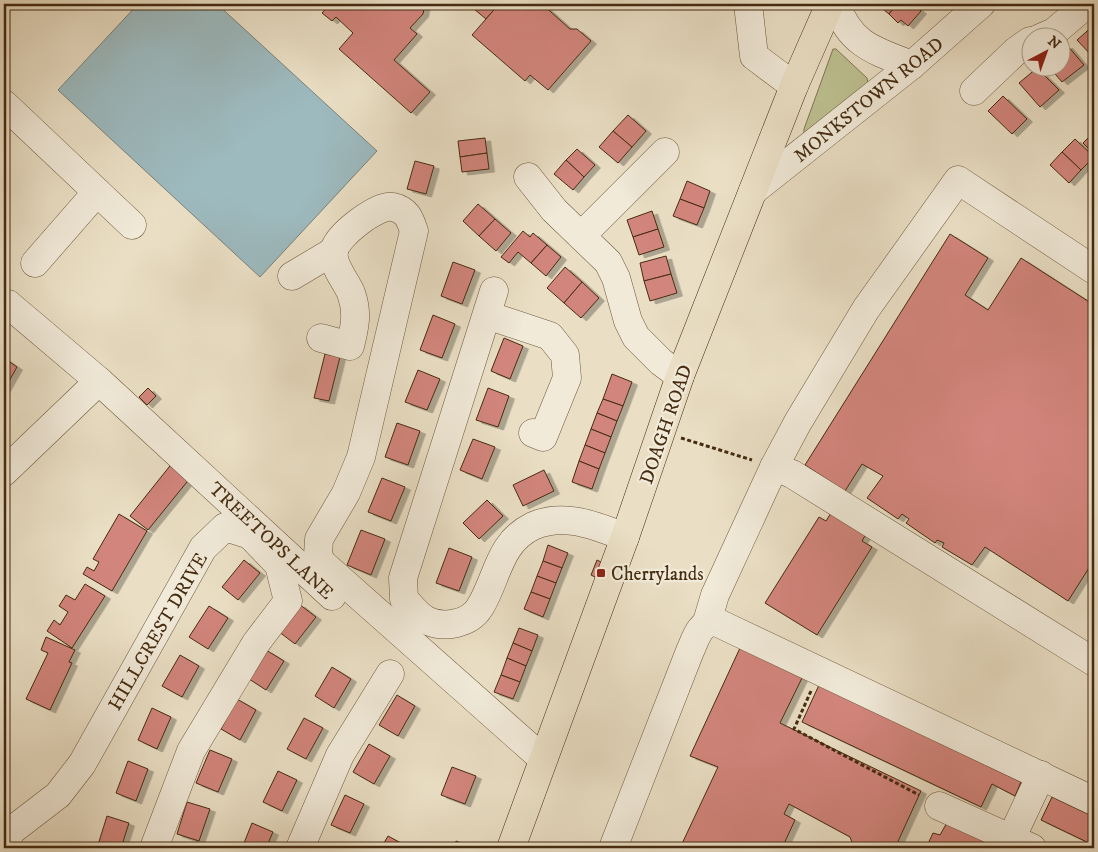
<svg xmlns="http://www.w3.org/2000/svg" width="1098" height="852" font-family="'IM FELL DW Pica',serif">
  <defs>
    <filter id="shadow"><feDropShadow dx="5.5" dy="3" stdDeviation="0" flood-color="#0004"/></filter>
  </defs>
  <rect width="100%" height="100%" fill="#eadfc5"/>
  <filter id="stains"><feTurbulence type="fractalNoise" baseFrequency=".004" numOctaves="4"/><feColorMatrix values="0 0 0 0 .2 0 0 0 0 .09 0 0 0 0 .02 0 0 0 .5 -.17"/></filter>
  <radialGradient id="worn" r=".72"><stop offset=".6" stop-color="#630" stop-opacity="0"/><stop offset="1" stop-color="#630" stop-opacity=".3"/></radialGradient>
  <polygon fill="#bdc091" stroke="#817650" points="833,49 836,49 867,78 868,83 804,133 804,129"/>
  <polygon fill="#9dbabf" stroke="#7a8179" points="138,4 217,4 377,151 260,277 58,90"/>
  <g fill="#d2857c" stroke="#452b10" filter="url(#shadow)">
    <polygon points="330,4 382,4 388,10 393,4 425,4 423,14 410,28 417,34 394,60 430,92 411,113 339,49 353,33 336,17 332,21 322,13"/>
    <polygon points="468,4 499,4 486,19"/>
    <polygon points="499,4 542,4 570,29 577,29 591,41 548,90 530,75 525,81 472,35"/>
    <polygon points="877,4 897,4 889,14"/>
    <polygon points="897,4 915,4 914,5 921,11 908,26 901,20 898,23 889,14"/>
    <polygon points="1094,25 1094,57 1093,57 1077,40"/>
    <polygon points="1067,45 1084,65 1062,82 1050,68 1060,68 1060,50"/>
    <polygon points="1037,68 1059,90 1040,107 1019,83"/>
    <polygon points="1003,96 1027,119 1012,134 988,111"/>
    <polygon points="628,115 646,131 632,147 613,131"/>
    <polygon points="613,131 632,147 618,163 599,147"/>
    <polygon points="1094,132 1094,154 1083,143"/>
    <polygon points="485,138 487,153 460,157 458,141"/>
    <polygon points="1075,139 1094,157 1081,170 1062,152"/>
    <polygon points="577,149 595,165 584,177 566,160"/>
    <polygon points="1062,152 1081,170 1069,183 1050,165"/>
    <polygon points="487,153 489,169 462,172 460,157"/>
    <polygon points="566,160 584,177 573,190 554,174"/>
    <polygon points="415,161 434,166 426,194 407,189"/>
    <polygon points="687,181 710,191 704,208 680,199"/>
    <polygon points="680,199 704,208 697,225 673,216"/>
    <polygon points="478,204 495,219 479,236 463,221"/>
    <polygon points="652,211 658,229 633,237 627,220"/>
    <polygon points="495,219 511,233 496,251 479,236"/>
    <polygon points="658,229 664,247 639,255 633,237"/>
    <polygon points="523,231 530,237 533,233 547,245 531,263 518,252 509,263 501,257"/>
    <polygon points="950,234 988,258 965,295 988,310 1021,258 1094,305 1094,560 1068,601 985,547 972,565 942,547 944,543 937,540 935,543 906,523 909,519 902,514 898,519 867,498 883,476 862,464 845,491 805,465"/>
    <polygon points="547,245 561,257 546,276 531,263"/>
    <polygon points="666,256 671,274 644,281 640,263"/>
    <polygon points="453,262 475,270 462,304 441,296"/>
    <polygon points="565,267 582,282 564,303 547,288"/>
    <polygon points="671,274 677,293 650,301 644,281"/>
    <polygon points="582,282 599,298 581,318 564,303"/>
    <polygon points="433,315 455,324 442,358 420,350"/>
    <polygon points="504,338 523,346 510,379 491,371"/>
    <polygon points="325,354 340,357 329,401 314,398"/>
    <polygon points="4,358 17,367 4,390"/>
    <polygon points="418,370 440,379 427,410 405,402"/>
    <polygon points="612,374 632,382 623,406 603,399"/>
    <polygon points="148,388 156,396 147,405 139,397"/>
    <polygon points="488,388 509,396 498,427 476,420"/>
    <polygon points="603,399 623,406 617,421 597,413"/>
    <polygon points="597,413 617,421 611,437 591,429"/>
    <polygon points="397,423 420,431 408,465 385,457"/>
    <polygon points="591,429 611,437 605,453 585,445"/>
    <polygon points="473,439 495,447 482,479 460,470"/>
    <polygon points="585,445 605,453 599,469 579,461"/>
    <polygon points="579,461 599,469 592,489 572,482"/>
    <polygon points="173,462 191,477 148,530 130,516"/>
    <polygon points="544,470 554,491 523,506 513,485"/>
    <polygon points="382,478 405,487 391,521 368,512"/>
    <polygon points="487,500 503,516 479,539 463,523"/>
    <polygon points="834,508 869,529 862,541 872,547 817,635 765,603 819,517 826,521"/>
    <polygon points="119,514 147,531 112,591 83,574 87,567 94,571 99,562 93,559"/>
    <polygon points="361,530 385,539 371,575 347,565"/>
    <polygon points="548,545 568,553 562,568 543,561"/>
    <polygon points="449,548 472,557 459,591 436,583"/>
    <polygon points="244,560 260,573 238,600 222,587"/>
    <polygon points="597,560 601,562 595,577 591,575"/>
    <polygon points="543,561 562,568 556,583 537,576"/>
    <polygon points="537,576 556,583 550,599 531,592"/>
    <polygon points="85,584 105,596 72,648 47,631 54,620 60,625 68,612 59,606 66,595 75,600"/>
    <polygon points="531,592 550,599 543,617 524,609"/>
    <polygon points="299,604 316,617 295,644 278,631"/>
    <polygon points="209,606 228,618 208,649 189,637"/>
    <polygon points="519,628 538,635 532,651 513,643"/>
    <polygon points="46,637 75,650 69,662 72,663 50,710 26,699 48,653 41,650"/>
    <polygon points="513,643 532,651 526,666 507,658"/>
    <polygon points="740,648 802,678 780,723 921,791 895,848 854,848 850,837 789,804 784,814 795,820 782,848 680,848 718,767 690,756"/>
    <polygon points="266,650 284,661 266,690 249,679"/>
    <polygon points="180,655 199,666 182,697 162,686"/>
    <polygon points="507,658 526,666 520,682 501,675"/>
    <polygon points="332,667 351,679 334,708 315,696"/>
    <polygon points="501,675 520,682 513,699 494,692"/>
    <polygon points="819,685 1021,782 1015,796 992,784 981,807 802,722"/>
    <polygon points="397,695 415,706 398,736 379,725"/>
    <polygon points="237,699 256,710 240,740 221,729"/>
    <polygon points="152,708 171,717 157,749 138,740"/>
    <polygon points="304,718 323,728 306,759 287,749"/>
    <polygon points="369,744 390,756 374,784 353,772"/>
    <polygon points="210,750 232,759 218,792 196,783"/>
    <polygon points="128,761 148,769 136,801 116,793"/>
    <polygon points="452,767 476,776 465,804 441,795"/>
    <polygon points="278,771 297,780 282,811 263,802"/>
    <polygon points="345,795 364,804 350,833 331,825"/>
    <polygon points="1052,797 1094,817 1094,848 1089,848 1091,844 1041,820"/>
    <polygon points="187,802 210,809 199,841 177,834"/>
    <polygon points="107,816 129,823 121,848 97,848"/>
    <polygon points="949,819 1007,848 926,848 933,833 940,835"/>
    <polygon points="252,823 273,832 266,848 242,848"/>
    <polygon points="388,836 410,848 381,848"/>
    <polygon points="456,841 473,848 453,848"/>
  </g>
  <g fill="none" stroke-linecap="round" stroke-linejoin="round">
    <defs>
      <g id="minor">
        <polyline points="748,4 754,56 794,86"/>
        <path d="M 836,4 C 850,45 875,51 912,65"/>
        <polyline points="1040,38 1054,32 1087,4"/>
        <polyline points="974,91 1016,51 1030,41"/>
        <polyline points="4,104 132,225"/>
        <polyline points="528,177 554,210 608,262 616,278 628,321 636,337 661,362 680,376"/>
        <polyline points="753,191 912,65 981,4"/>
        <polyline points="581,236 665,152"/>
        <polyline points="35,263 97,192"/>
        <polyline points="292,276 334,251"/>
        <path d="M 494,291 L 403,578 L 404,599 C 411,606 417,615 426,620 C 443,629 470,624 480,607 C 498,578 498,543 533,526 C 564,512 596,526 625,537"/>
        <polyline points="8,304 99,381 332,596"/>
        <polyline points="487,315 550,336 565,355 567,378 543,437 533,433"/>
        <path d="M 321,338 L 350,346 C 355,327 358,312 351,293 C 346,281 331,264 334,251 C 336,236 379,203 393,207 C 407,210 410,219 414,231 L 361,457 L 346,493 L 319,539 L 318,555 L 322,563 L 543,759"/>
        <polyline points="774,467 792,474 1094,662"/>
        <polyline points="4,472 99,381"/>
        <polyline points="707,622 715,595 774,467 798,422 866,309 958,180 1094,270"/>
        <polyline points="939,806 1032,848"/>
        <polyline points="1011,839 1041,775"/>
        <polyline points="4,846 11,831 58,795 82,764 203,548 225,527 250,535 279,565 288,601 256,643 191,751 154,848"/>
        <polyline points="300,848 340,755 390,674"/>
        <path d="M 613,848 L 690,651 C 696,638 699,624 714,621 L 1094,801"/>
      </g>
      <polyline id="major" points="511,848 625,537 680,376 794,86 830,4"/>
    </defs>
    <use href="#minor" stroke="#6e583d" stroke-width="29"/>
    <use href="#major" stroke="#452b10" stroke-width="29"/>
    <g stroke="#452b10" stroke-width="3" stroke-dasharray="4 2.5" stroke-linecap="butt">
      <polyline points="681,438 752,460"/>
      <polyline points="811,691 794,729 919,795"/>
    </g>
    <use href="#minor" stroke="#f1ead9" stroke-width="28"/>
    <use href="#major" stroke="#eadfc5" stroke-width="28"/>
  </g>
  <rect fill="#8f2418" stroke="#f1ead9" stroke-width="2" x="596" y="568" width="10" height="10" rx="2.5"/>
  <g text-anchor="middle" stroke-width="4.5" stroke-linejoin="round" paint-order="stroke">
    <g font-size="19" fill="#452b10" stroke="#f1ead9">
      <text transform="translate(868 99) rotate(-39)" y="7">MONKSTOWN ROAD</text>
      <text transform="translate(665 424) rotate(-71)" y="7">DOAGH ROAD</text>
      <text transform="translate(272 540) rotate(43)" y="7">TREETOPS LANE</text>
      <text transform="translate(157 631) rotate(-60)" y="7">HILLCREST DRIVE</text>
    </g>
    <g font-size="19" fill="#452b10" stroke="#f1ead9" text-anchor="start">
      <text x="611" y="580">Cherrylands</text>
    </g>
  </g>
  <rect width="1098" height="852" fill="none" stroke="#eadfc5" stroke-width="20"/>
  <rect x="5" y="5" width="1088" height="842" fill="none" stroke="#452b10" stroke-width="2.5"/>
  <rect x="10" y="10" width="1078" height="832" fill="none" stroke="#452b10"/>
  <g transform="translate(1046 52) rotate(41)"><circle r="24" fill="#f1ead9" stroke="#ac9e89"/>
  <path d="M0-4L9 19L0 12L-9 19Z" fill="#8f2418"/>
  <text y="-8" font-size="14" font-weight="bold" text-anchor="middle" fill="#452b10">N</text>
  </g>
  <rect width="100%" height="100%" filter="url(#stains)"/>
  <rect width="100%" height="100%" fill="url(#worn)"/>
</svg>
